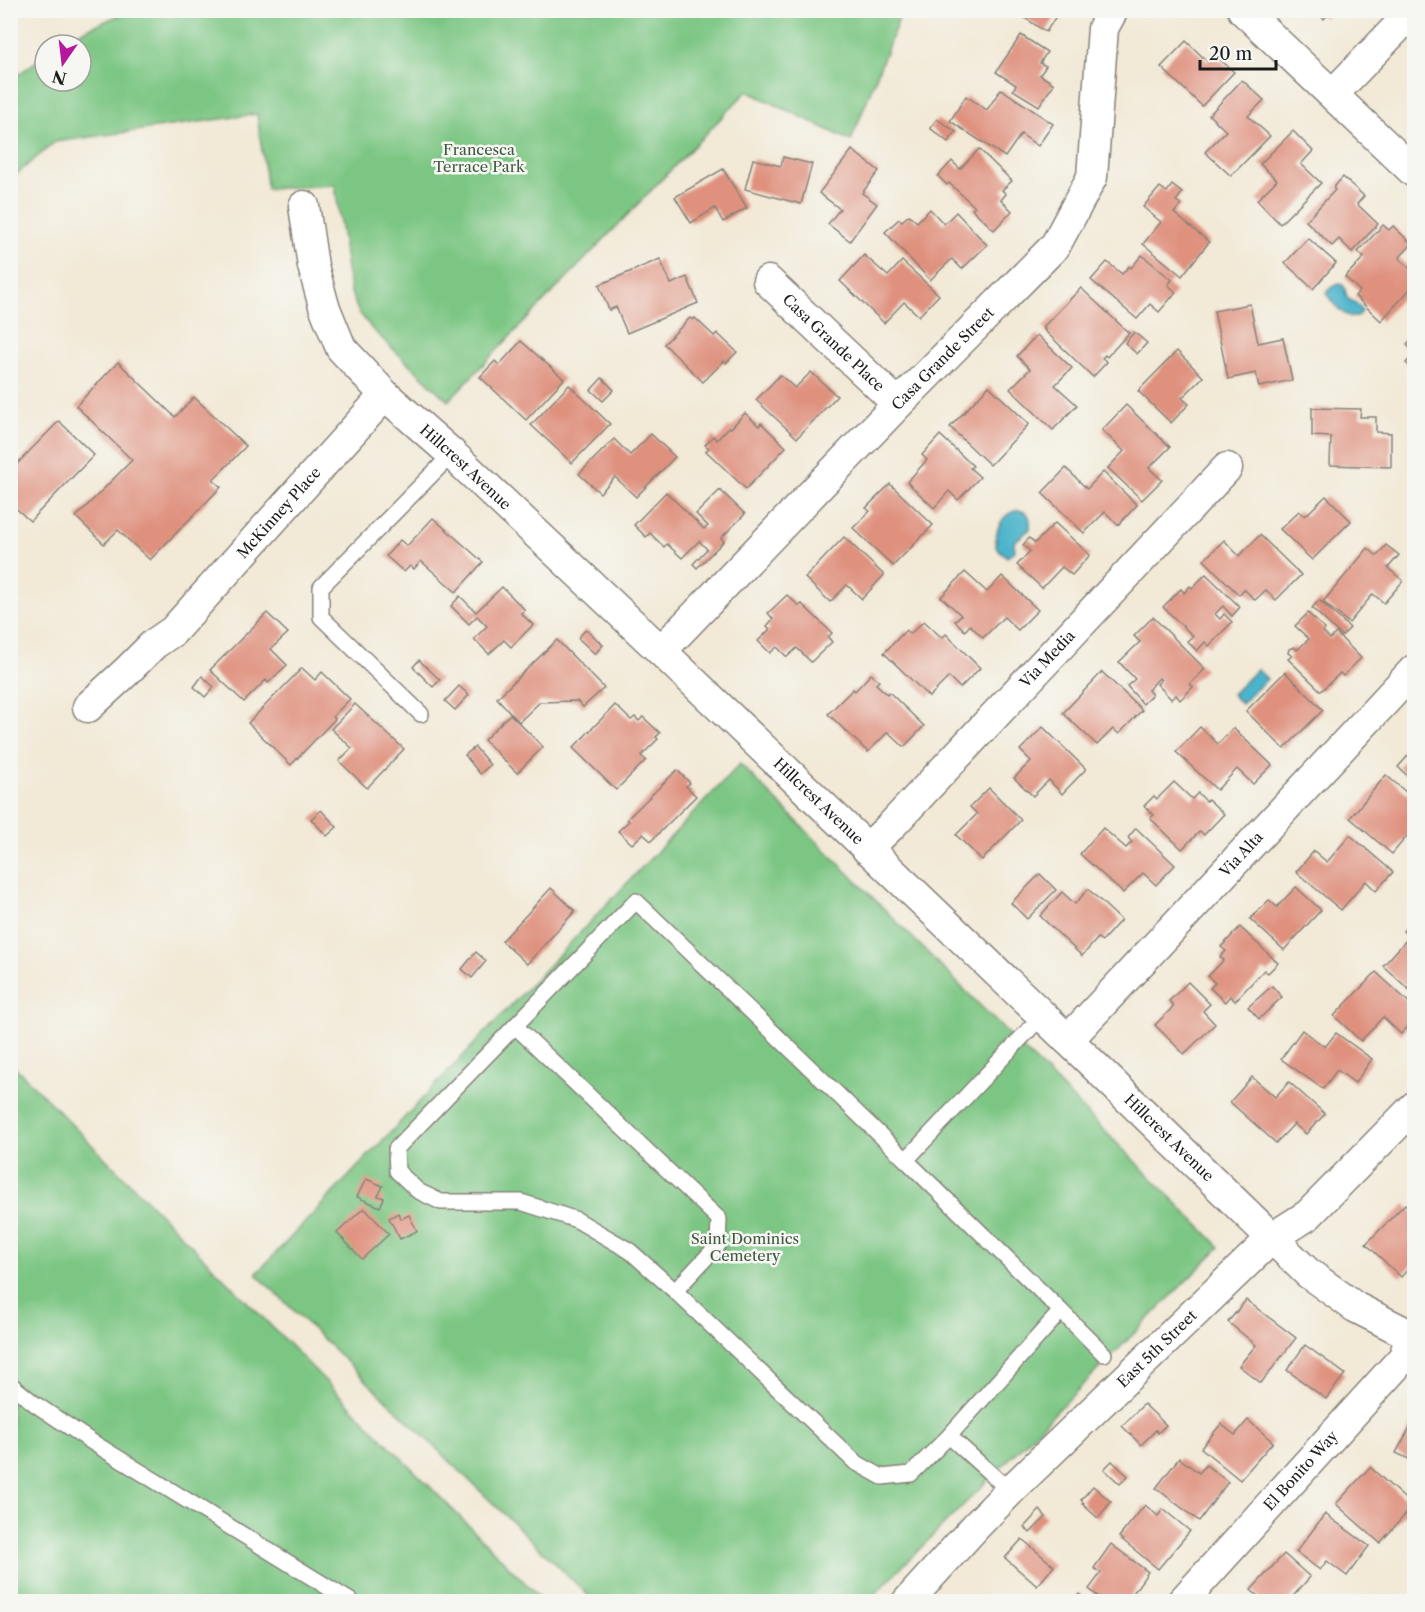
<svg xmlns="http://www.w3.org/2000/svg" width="1425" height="1612" font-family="'Libre Caslon Text',serif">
  <rect width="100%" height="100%" fill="#f6f6f2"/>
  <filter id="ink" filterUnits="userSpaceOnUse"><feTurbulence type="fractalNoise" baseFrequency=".0167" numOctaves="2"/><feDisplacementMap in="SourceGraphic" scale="12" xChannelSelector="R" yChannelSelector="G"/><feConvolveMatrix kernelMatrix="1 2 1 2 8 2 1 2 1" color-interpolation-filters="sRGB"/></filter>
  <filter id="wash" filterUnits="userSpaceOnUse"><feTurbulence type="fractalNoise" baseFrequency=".008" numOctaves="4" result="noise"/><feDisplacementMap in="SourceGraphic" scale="24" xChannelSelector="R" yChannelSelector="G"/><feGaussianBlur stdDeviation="1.35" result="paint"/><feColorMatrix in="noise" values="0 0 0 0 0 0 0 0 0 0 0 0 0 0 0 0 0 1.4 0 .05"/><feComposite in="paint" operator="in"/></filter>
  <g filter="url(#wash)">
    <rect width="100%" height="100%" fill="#f2e9d6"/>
    <g fill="#7cc683" stroke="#4c7150" stroke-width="1.5">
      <polygon points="129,11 129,10 902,11 851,141 747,91 448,401 372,329 358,311 350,290 335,185 267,189 257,114 55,142 11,179 11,80 45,55 45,81 81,81 81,45 58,45 71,36"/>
      <polygon points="740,764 1220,1247 867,1602 594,1601 256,1274"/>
      <polygon points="11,1063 543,1601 11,1601"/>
    </g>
    <g fill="#4bb4ca" stroke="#346873" stroke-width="1.5">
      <path d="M 1340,284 L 1344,286 L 1347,298 C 1353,302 1359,303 1362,311 L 1357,317 C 1345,319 1333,304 1327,294 C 1329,287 1334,285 1340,284 Z"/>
      <path d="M 1018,510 C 1030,512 1031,518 1030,529 L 1014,542 L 1015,551 L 1007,557 L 996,547 C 995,531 1000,514 1018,510 Z"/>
      <polygon points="1257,669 1267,679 1241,704 1232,694"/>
    </g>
    <g id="blocks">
      <g fill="#df917e">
        <polygon points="1013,10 1060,10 1046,32"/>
        <polygon points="1315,10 1332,10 1324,19"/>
        <polygon points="1021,35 1047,52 1040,63 1046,66 1040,75 1054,84 1039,106 1013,90 1016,85 996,72"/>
        <polygon points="1186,41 1207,61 1214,54 1234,72 1202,106 1161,67"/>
        <polygon points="1242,80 1264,100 1248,116 1270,136 1231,176 1205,152 1226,131 1209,115"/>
        <polygon points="1001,89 1053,124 1038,146 1021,134 1005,157 950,121 966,96 987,110"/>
        <polygon points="937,119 956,132 948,142 930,128"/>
        <polygon points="1293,131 1313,151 1301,164 1321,183 1280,224 1257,200 1277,180 1260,164"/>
        <polygon points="979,149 1012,181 1002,190 1006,194 1001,200 1012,211 994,230 972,209 975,207 949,183 947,185 938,176 952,161 960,169"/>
        <polygon points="852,150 879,171 862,193 877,204 850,241 828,224 840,209 819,193"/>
        <polygon points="783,157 812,164 801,204 745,189 753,159 781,166"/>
        <polygon points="723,169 747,208 723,222 715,208 691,223 675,197"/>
        <polygon points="1343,177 1364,196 1357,204 1378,224 1352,252 1339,239 1332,246 1306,221 1335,190 1333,188"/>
        <polygon points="1172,185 1182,193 1176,201 1181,205 1174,213 1209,242 1182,276 1143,244 1161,222 1143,207 1160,187 1167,192"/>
        <polygon points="930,209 944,224 956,212 987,245 962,269 952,259 930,280 885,232 899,219 902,221 909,215 917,222"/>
        <polygon points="1383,225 1389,230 1393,226 1412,244 1399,258 1414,272 1414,285 1381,321 1355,296 1360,291 1345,277 1364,257 1358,252"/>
        <polygon points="1308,238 1336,263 1313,289 1285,263"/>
        <polygon points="864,255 888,276 902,261 939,295 919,316 904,302 884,323 840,281"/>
        <polygon points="1142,255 1172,280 1168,285 1176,292 1159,312 1150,304 1137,319 1091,280 1107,262 1122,274 1129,266 1131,268"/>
        <polygon points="660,259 671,284 687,277 698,303 627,333 616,307 609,310 599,285"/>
        <polygon points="1081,288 1129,333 1107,357 1105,355 1102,358 1107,362 1093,377 1044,330 1045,329 1043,327"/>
        <polygon points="1250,304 1258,343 1283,338 1292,380 1259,387 1256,373 1228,379 1214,311"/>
        <polygon points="690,318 693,320 695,318 714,336 717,333 737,352 726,363 724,361 703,382 664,344"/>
        <polygon points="1134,332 1147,343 1137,354 1125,343"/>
        <polygon points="1037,335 1072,368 1055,385 1077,405 1053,430 1010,389 1030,369 1017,356"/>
        <polygon points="1414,337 1414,353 1407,345"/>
        <polygon points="521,341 564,379 526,420 480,377 495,361 499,365"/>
        <polygon points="1177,351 1203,377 1182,398 1189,404 1171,423 1138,391"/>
        <polygon points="1414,354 1414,371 1406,363"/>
        <polygon points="118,362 175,417 194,397 246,446 213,480 221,487 150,560 118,530 104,544 76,517 132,460 76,406"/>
        <polygon points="811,372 837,396 797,438 756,400 780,375 795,388"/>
        <polygon points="602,378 614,390 603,401 591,390"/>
        <polygon points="569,385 610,424 572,463 531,425"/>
        <polygon points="989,386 1029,424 990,465 950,427"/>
        <polygon points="1126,405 1170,447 1149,468 1162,480 1142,500 1108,468 1124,451 1102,430"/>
        <polygon points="1312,408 1361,409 1360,417 1376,417 1376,432 1391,433 1391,467 1330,465 1331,437 1312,436"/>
        <polygon points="745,413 759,426 761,423 786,447 746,489 706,451 709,448 705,445 713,436 717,440 729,427 731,428"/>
        <polygon points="59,421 94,455 30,521 10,503 10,471"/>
        <polygon points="651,434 675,457 636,497 615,477 600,493 579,474 614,439 630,455"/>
        <polygon points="940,435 973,466 970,468 980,477 958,500 949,491 934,508 907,482 927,460 922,455"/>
        <polygon points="1066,468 1087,489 1103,472 1137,505 1118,525 1105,512 1084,533 1042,493"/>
        <polygon points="890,484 933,525 893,566 853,528 870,511 866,508"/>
        <polygon points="720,490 745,514 721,538 724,541 697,568 693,564 707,549 699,541 682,558 667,544 664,547 650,533 646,537 634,525 666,492 704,529 708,526 696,514"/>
        <polygon points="1326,496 1351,521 1312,560 1280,529 1299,511 1305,516"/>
        <polygon points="433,518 483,562 456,592 421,561 414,569 410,566 404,572 386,556 400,540 407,546"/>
        <polygon points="1055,523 1090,555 1072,575 1062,567 1042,588 1017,565 1030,551 1023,545 1029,538 1035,543"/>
        <polygon points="1260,535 1301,575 1276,600 1266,590 1255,600 1244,589 1239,595 1204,560 1224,540 1239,556"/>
        <polygon points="844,537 884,575 862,599 847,585 830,602 805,578"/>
        <polygon points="1386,545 1399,555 1388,568 1403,581 1384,603 1373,594 1349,623 1323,602 1368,548 1377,556"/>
        <polygon points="965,572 987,592 1002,576 1038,610 1018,630 1004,617 983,638 970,625 965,631 955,621 961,615 941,597"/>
        <polygon points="1206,574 1240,607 1232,616 1223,606 1215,614 1220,619 1224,614 1232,622 1209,646 1205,642 1197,651 1187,641 1193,636 1163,607 1181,589 1184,593 1190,586 1192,588"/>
        <polygon points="502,587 525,610 521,613 533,625 511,647 504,640 489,654 474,639 487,626 477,616 469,624 451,606 460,596 476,612"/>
        <polygon points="787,595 799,606 802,604 832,633 828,637 832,642 811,662 797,648 787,657 777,647 770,653 758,641 770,629 767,626 773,619 768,613"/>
        <polygon points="1319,600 1350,628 1342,636 1312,608"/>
        <polygon points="267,613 288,633 271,649 287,665 268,683 266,680 244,702 210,670"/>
        <polygon points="1308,613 1325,629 1323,632 1330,639 1336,633 1361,658 1343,676 1340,673 1321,691 1288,659 1292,656 1288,653 1289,649 1294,647 1297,650 1309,639 1295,626"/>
        <polygon points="1153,617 1205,669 1190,684 1193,687 1180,700 1176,695 1171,699 1157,684 1161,680 1159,678 1148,690 1152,695 1143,704 1127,686 1135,679 1119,662 1140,642 1134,636"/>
        <polygon points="924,621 942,638 946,634 980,668 960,688 949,677 929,697 884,653 906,630 910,634"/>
        <polygon points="586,629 603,645 595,654 578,638"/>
        <polygon points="557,640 604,688 583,707 577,701 540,702 519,722 497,698"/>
        <polygon points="419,660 440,680 433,687 413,667"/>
        <polygon points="302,668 315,680 322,672 350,699 333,716 335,719 291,765 248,723"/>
        <polygon points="1102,672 1142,710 1119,734 1113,729 1097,745 1063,713"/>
        <polygon points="1285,672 1323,710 1284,749 1246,711"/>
        <polygon points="871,674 879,681 876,684 887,694 889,692 924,726 904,747 888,732 868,752 828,714 853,689 855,691"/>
        <polygon points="202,676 214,687 205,697 194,687"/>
        <polygon points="459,686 469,695 455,710 445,701"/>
        <polygon points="355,704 404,749 367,788 339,761 352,748 331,729"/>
        <polygon points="615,705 631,720 635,717 639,721 643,717 660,733 656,737 658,739 641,756 646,760 616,790 573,748"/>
        <polygon points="510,714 543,747 517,773 484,740"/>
        <polygon points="1043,727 1086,769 1062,794 1049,780 1033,796 1014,778 1031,761 1020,750"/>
        <polygon points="1200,727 1218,744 1233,728 1272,765 1253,784 1237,769 1217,790 1176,752"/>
        <polygon points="475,747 490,765 480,774 465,755"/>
        <polygon points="1414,749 1414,782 1398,767"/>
        <polygon points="677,770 690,783 686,786 696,796 651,841 643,834 632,844 618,831 629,821 627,819"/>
        <polygon points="1386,775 1414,799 1414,828 1392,854 1350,818"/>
        <polygon points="1174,782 1192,799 1198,793 1206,801 1208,799 1224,814 1204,835 1200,831 1182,849 1150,818 1154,815 1144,806 1154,796 1157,799"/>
        <polygon points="989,788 1021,820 982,860 956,835 977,814 970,807"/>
        <polygon points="321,810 337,827 327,836 311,819"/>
        <polygon points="1103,828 1126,848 1132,842 1128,838 1136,828 1175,865 1156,885 1143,873 1123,893 1080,854"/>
        <polygon points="1350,835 1393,872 1376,891 1366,881 1341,910 1296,872 1314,851 1327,862"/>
        <polygon points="1040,874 1056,890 1027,919 1011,903"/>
        <polygon points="1296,887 1321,910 1284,950 1250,919 1269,900 1277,907"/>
        <polygon points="551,888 575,911 527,964 502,941"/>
        <polygon points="1088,889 1121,920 1102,941 1098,938 1082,956 1040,916 1062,892 1075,904"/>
        <polygon points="1412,921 1414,923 1414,994 1383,966 1409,937 1403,931"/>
        <polygon points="1240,927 1278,963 1268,973 1264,970 1235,1001 1230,996 1225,1002 1210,988 1215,983 1208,976 1224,960 1220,957 1226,951 1221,947"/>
        <polygon points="476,952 486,961 472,978 462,969"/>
        <polygon points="1376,972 1414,1007 1414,1020 1401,1034 1383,1017 1361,1041 1334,1016"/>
        <polygon points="1188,982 1210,1004 1203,1011 1215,1024 1184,1054 1155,1025 1174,1006 1169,1001"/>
        <polygon points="1272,986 1282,997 1259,1019 1248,1007"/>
        <polygon points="1302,1030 1325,1047 1336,1033 1372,1059 1355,1083 1337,1070 1323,1089 1281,1059"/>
        <polygon points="1252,1077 1275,1097 1289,1082 1325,1114 1306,1134 1294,1124 1276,1143 1230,1102"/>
        <polygon points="366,1179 383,1186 378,1196 384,1198 380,1207 357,1197"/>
        <polygon points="1405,1204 1414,1213 1414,1263 1401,1277 1366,1244"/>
        <polygon points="364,1208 389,1234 362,1259 337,1233"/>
        <polygon points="398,1213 401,1219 409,1215 417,1231 400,1239 389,1218"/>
        <polygon points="1246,1300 1296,1338 1261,1383 1239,1366 1256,1345 1228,1322"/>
        <polygon points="1305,1345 1345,1374 1326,1399 1287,1370"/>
        <polygon points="1144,1404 1166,1425 1158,1433 1156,1430 1141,1445 1122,1426"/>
        <polygon points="1248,1420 1273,1442 1240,1480 1201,1448 1221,1424 1235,1435"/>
        <polygon points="1414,1420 1414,1459 1413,1461 1396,1453"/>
        <polygon points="1179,1458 1199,1473 1206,1465 1228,1482 1199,1521 1156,1488"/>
        <polygon points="1112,1461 1128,1476 1120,1484 1104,1469"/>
        <polygon points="1370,1467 1413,1506 1380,1543 1336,1504"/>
        <polygon points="1093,1486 1111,1502 1098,1518 1082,1504 1084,1503 1081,1500"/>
        <polygon points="1145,1505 1158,1516 1163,1509 1190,1531 1158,1569 1119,1537"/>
        <polygon points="1040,1510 1046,1517 1030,1533 1024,1527"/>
        <polygon points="1325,1514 1369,1546 1347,1576 1327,1561 1320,1570 1296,1552"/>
        <polygon points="1022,1539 1054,1566 1037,1586 1005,1558"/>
        <polygon points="1111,1544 1148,1572 1127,1602 1105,1602 1089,1589 1101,1573 1094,1568"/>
        <polygon points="1284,1554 1310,1577 1288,1602 1264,1602 1251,1590"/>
        <polygon points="1079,1594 1089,1602 1073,1602"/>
      </g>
    </g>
  </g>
  <g filter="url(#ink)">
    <use href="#blocks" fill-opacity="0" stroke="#878279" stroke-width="1.5"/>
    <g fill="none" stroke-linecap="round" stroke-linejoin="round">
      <defs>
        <g id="service">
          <polyline points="421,714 321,617 321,587 452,454"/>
          <polyline points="515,1026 719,1219 718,1245 675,1291"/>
          <polyline points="906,1160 1061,1311 949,1436 911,1474 882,1477 855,1462 675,1291 630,1251 577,1220 521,1202 441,1202 418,1191 397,1171 396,1149 636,901 906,1160 1042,1016"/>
          <polyline points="1061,1311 1104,1354"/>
          <polyline points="10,1384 35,1404 92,1442 352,1602"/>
          <polyline points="949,1436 1010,1491"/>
        </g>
        <g id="minor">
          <polyline points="1243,10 1414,172"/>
          <polyline points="1333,94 1414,10"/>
          <path id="s1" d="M 304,206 L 313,266 L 324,306 L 341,348 L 385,395 L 452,454 L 661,651 L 1068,1040 L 1308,1273 L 1355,1307 L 1414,1337"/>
          <path id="s2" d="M 768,281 L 898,404"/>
          <path id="s3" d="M 661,651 L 898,404 L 1055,246 L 1092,177 L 1103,28 L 1113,10"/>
          <path id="s4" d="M 88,707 L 126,672 L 154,644 L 173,631 L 385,395"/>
          <path id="s5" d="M 867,849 L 890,827 L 1227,468"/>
          <path id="s6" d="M 1068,1040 L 1414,670"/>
          <path id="s7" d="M 907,1602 L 976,1526 L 1010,1491 L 1272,1238 L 1308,1215 L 1414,1107"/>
          <path id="s8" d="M 1182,1602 L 1404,1357 L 1411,1336"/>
        </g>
      </defs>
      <use href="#service" stroke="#878279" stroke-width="18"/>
      <use href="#minor" stroke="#878279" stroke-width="33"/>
      <use href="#service" stroke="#fff" stroke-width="15"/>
      <use href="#minor" stroke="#fff" stroke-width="30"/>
    </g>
  </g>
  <g text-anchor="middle" stroke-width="5" stroke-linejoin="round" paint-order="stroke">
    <g font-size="15" fill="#3e5840" stroke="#f6f6f2">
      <text x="479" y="155">Francesca<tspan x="479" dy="17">Terrace Park</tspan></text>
      <text x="745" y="1244">Saint Dominics<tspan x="745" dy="17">Cemetery</tspan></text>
    </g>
    <g font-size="15" fill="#1c1c1c" stroke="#f6f6f2">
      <text dy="5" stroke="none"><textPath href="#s2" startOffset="90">Casa Grande Place</textPath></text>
      <text dy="5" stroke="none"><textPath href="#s3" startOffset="406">Casa Grande Street</textPath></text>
      <text dy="5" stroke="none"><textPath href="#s1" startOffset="320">Hillcrest Avenue</textPath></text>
      <text dy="5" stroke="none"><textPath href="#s4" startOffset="273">McKinney Place</textPath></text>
      <text dy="5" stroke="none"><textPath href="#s5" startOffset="262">Via Media</textPath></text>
      <text dy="5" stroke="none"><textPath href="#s1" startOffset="806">Hillcrest Avenue</textPath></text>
      <text dy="5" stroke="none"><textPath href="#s6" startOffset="254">Via Alta</textPath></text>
      <text dy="5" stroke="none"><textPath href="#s1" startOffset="1292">Hillcrest Avenue</textPath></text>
      <text dy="5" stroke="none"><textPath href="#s7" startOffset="356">East 5th Street</textPath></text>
      <text dy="5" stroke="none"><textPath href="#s8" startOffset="177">El Bonito Way</textPath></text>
    </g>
  </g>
  <rect width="1425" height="1612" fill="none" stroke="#f6f6f2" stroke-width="36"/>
  <g transform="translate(63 63) rotate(194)"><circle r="28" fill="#f6f6f2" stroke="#9f9f9c" stroke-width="1.5"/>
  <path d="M0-4.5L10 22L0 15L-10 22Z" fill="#b5179e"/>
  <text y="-9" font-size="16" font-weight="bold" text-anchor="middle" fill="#1c1c1c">N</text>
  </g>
  <path d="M1200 60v9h76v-9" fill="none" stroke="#1c1c1c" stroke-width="3"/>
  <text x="1209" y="60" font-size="18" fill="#1c1c1c" stroke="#f6f6f2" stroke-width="4.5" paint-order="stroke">20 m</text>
</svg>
